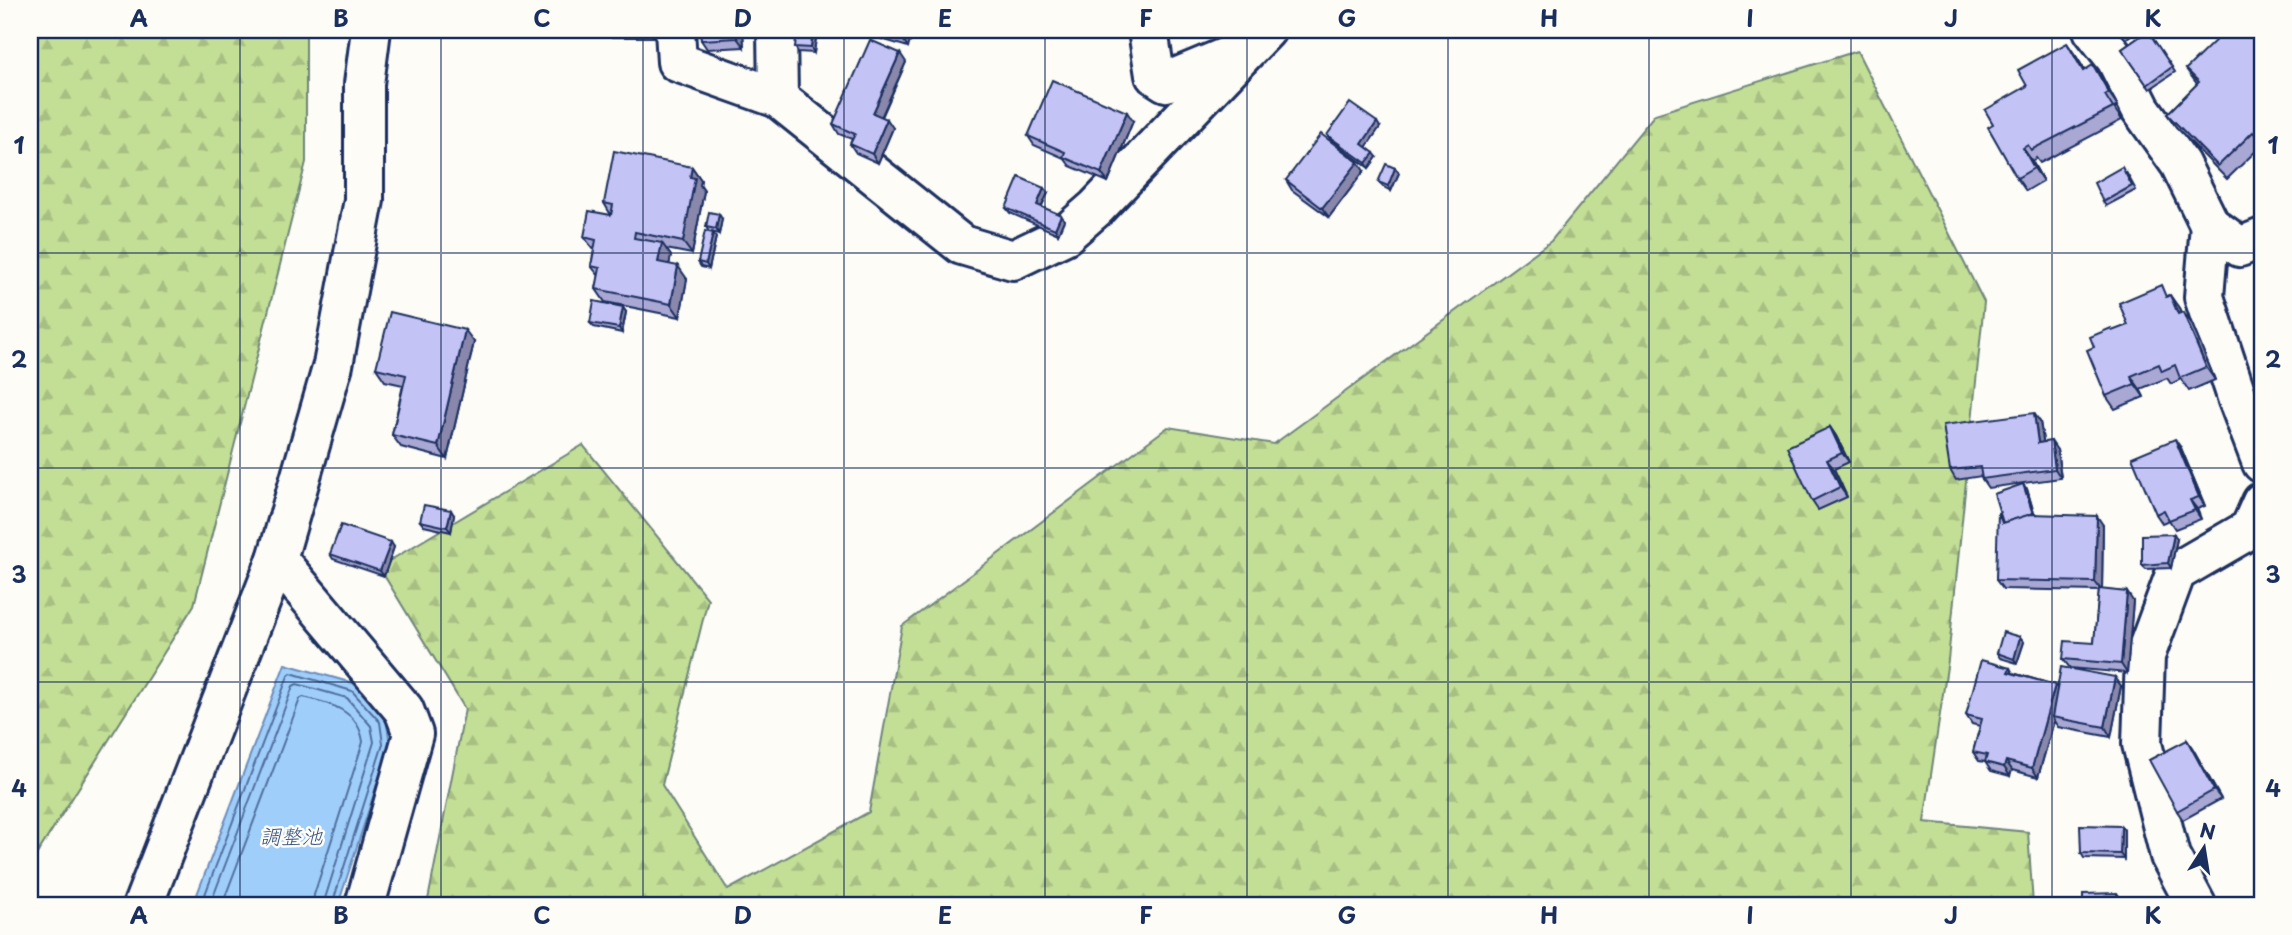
<svg xmlns="http://www.w3.org/2000/svg" width="2292" height="935" font-family="'Playpen Sans','Klee One',sans-serif">
  <defs>
    <pattern id="forest-firs" width="22" height="20" patternUnits="userSpaceOnUse" patternTransform="scale(1.75)"><rect width="22" height="20" fill="#c3de95"/><path d="M5 1l3.5 6h-7zM16 11l3.5 6h-7z" fill="#a7bf83"/></pattern>
  </defs>
  <rect width="100%" height="100%" fill="#fdfcf7"/>
  <filter id="ink" filterUnits="userSpaceOnUse"><feTurbulence type="fractalNoise" baseFrequency=".0143" numOctaves="2"/><feDisplacementMap in="SourceGraphic" scale="14" xChannelSelector="R" yChannelSelector="G"/><feConvolveMatrix kernelMatrix="1 2 1 2 8 2 1 2 1" color-interpolation-filters="sRGB"/></filter>
  <g filter="url(#ink)">
    <g fill="url(#forest-firs)" stroke="#6f867a" stroke-width="2">
      <polygon points="30,30 306,30 306,162 194,605 30,865"/>
      <polygon points="1857,51 1984,302 1948,660 1924,822 2028,832 2033,905 427,905 465,709 379,567 583,445 708,599 662,785 728,890 869,812 902,626 1168,427 1274,444 1551,241 1655,114"/>
    </g>
    <polygon fill="#a0cefb" stroke="#6b8ebc" stroke-width="2" points="285,664 356,684 386,719 390,744 338,905 193,905"/>
    <g fill="none" stroke-linecap="round" stroke-linejoin="round">
      <g stroke="#506f9d" stroke-width="2">
        <polyline points="201,905 288,676 291,673 352,691 380,722 383,744 332,905"/>
        <polyline points="210,905 293,686 297,684 347,698 371,726 374,742 323,905"/>
        <path d="M 222,905 L 300,699 L 303,697 C 329,703 359,710 363,742 L 314,895 L 313,905"/>
      </g>
      <defs>
        <g id="minor">
          <polyline points="675,30 677,62 778,98 962,245 1013,260 1065,235 1096,208 1266,30"/>
          <polyline points="777,30 778,98"/>
          <polyline points="2093,30 2116,59 2141,109 2180,164 2210,225 2240,247 2262,238"/>
          <polyline points="1149,37 1155,75 1166,82 1236,53"/>
          <polyline points="2210,225 2204,297 2238,400 2262,463"/>
          <polyline points="277,559 404,710 413,734 365,905"/>
          <polyline points="143,905 277,559 333,365 364,200 364,84 371,30"/>
          <polyline points="2196,905 2170,856 2142,744 2145,656 2176,572 2250,529 2262,502"/>
        </g>
      </defs>
      <use href="#minor" stroke="#1b2f5e" stroke-width="44"/>
      <use href="#minor" stroke="#fdfcf7" stroke-width="38"/>
    </g>
    <g fill="#a9a8d4" stroke="#1b2f5e" stroke-width="2">
      <polygon points="596,30 654,30 654,37 601,37"/>
      <polygon points="700,30 743,30 744,47 707,49 701,40"/>
      <polygon points="817,30 814,53 798,52 795,47"/>
      <polygon points="867,30 914,30 908,47 871,36"/>
      <polygon points="2117,30 2137,30 2126,39"/>
      <polygon points="2262,30 2262,145 2227,179 2176,127 2167,114 2197,84 2186,69 2247,32"/>
      <polygon points="2148,31 2175,72 2150,89 2122,49"/>
      <polygon points="2076,56 2085,70 2102,78 2118,106 2114,108 2122,120 2040,163 2036,158 2032,161 2043,181 2026,191 2017,178 1993,124 2027,86"/>
      <polygon points="906,62 882,117 893,128 878,163 856,153 850,144 852,139 839,134 833,124"/>
      <polygon points="1133,121 1108,182 1070,166 1064,158 1034,145 1028,136"/>
      <polygon points="1380,127 1366,147 1377,157 1369,168 1330,139 1327,135"/>
      <polygon points="692,167 701,180 700,185 704,191 692,254 666,249 671,256 669,264 687,279 680,317 605,302 596,289 599,276 591,266 594,250 584,237 611,215 604,203"/>
      <polygon points="1395,168 1399,173 1391,191 1382,186 1378,182"/>
      <polygon points="1364,171 1329,217 1292,190 1286,180"/>
      <polygon points="2126,172 2136,190 2106,206 2103,202"/>
      <polygon points="1048,193 1041,207 1061,215 1064,220 1058,234 1010,213 1006,208"/>
      <polygon points="722,219 719,234 710,232 716,237 709,269 701,267 698,262 709,232 706,227"/>
      <polygon points="2168,295 2179,308 2181,312 2183,312 2192,324 2215,380 2189,391 2181,379 2171,384 2167,378 2140,389 2144,397 2115,409 2106,396 2094,347 2113,331 2128,325"/>
      <polygon points="626,312 622,333 594,327 590,323"/>
      <polygon points="474,342 447,459 401,447 392,435 403,385 385,381 376,368"/>
      <polygon points="2040,422 2043,442 2057,450 2061,478 1988,488 1982,479 1981,476 1956,480 1950,470"/>
      <polygon points="1830,427 1836,436 1849,462 1834,469 1847,497 1818,510 1812,501"/>
      <polygon points="2181,448 2205,506 2197,509 2201,519 2175,529 2169,520 2162,523 2156,514"/>
      <polygon points="2027,489 2034,514 2103,525 2102,590 2133,601 2127,673 2070,668 2063,659 2094,643 2099,591 2003,589 1996,580 2002,518"/>
      <polygon points="454,515 451,532 424,526 420,521"/>
      <polygon points="2177,539 2171,568 2146,569 2142,565"/>
      <polygon points="394,547 384,576 333,559 330,554"/>
      <polygon points="2020,637 2024,642 2017,663 2000,658 1997,653"/>
      <polygon points="2010,668 2013,673 2055,685 2057,688 2115,677 2121,686 2111,737 2058,727 2054,721 2038,777 2012,770 2010,776 1991,771 1985,762 1979,761 1973,752 1980,726 1972,724 1966,715"/>
      <polygon points="2187,740 2193,749 2221,799 2183,820 2177,811"/>
      <polygon points="2124,830 2124,859 2084,858 2081,853"/>
    </g>
    <g fill="#8988ac" stroke="#1b2f5e" stroke-width="2">
      <polygon points="649,30 654,30 654,37"/>
      <polygon points="737,30 743,30 744,47 737,38"/>
      <polygon points="813,30 817,30 814,53 811,48"/>
      <polygon points="904,30 914,30 908,47 902,38"/>
      <polygon points="2067,43 2076,56 2092,84 2083,71"/>
      <polygon points="900,53 906,62 879,122 873,113"/>
      <polygon points="2093,65 2102,78 2118,106 2109,93"/>
      <polygon points="1127,112 1133,121 1108,182 1101,173"/>
      <polygon points="887,119 893,128 878,163 872,154"/>
      <polygon points="1377,122 1380,127 1365,149 1362,144"/>
      <polygon points="2023,148 2032,161 2043,181 2034,168"/>
      <polygon points="1374,153 1377,157 1369,168 1366,163"/>
      <polygon points="1358,162 1364,171 1329,217 1322,208"/>
      <polygon points="692,167 701,180 700,185 704,191 692,254 683,242 690,177"/>
      <polygon points="1395,168 1399,173 1391,191 1388,186"/>
      <polygon points="1044,188 1048,193 1040,210 1037,205"/>
      <polygon points="719,214 722,219 719,234 716,229"/>
      <polygon points="1061,215 1064,220 1058,234 1055,229"/>
      <polygon points="713,233 716,237 709,269 706,264"/>
      <polygon points="662,243 671,256 667,275 658,262"/>
      <polygon points="678,266 687,279 680,317 671,304"/>
      <polygon points="2170,295 2179,308 2187,327 2178,314"/>
      <polygon points="623,307 626,312 622,333 619,328"/>
      <polygon points="2183,312 2192,324 2215,380 2206,367"/>
      <polygon points="465,330 474,342 447,459 438,446"/>
      <polygon points="2131,376 2140,389 2144,397 2135,384"/>
      <polygon points="2034,413 2040,422 2045,452 2038,443"/>
      <polygon points="1830,427 1836,436 1849,462 1842,453"/>
      <polygon points="2175,439 2181,448 2205,506 2199,497"/>
      <polygon points="2051,441 2057,450 2061,478 2055,469"/>
      <polygon points="1827,460 1834,469 1847,497 1840,487"/>
      <polygon points="2023,484 2027,489 2037,523 2034,518"/>
      <polygon points="2190,500 2197,509 2201,519 2195,510"/>
      <polygon points="451,510 454,515 451,532 447,527"/>
      <polygon points="2097,516 2103,525 2102,591 2095,582"/>
      <polygon points="2174,534 2177,539 2171,568 2168,563"/>
      <polygon points="391,542 394,547 384,576 380,571"/>
      <polygon points="2127,592 2133,601 2127,673 2121,664"/>
      <polygon points="2020,637 2024,642 2017,663 2014,659"/>
      <polygon points="2115,677 2121,686 2111,737 2105,727"/>
      <polygon points="2055,685 2062,694 2052,717 2054,721 2038,777 2032,768"/>
      <polygon points="2187,740 2193,749 2221,799 2214,790"/>
      <polygon points="2006,761 2012,770 2010,776 2004,767"/>
      <polygon points="2121,826 2124,830 2124,859 2120,854"/>
      <polygon points="2117,893 2123,902 2124,905 2118,905"/>
    </g>
    <g fill="#c4c3f6" stroke="#1b2f5e" stroke-width="2">
      <polygon points="700,30 737,30 737,38 701,40"/>
      <polygon points="797,30 813,30 811,48 795,47"/>
      <polygon points="875,30 904,30 902,38"/>
      <polygon points="2226,30 2245,30 2247,32 2250,30 2262,30 2262,131 2257,136 2253,132 2218,166 2167,114 2199,82 2186,69"/>
      <polygon points="2148,31 2172,67 2147,85 2122,49"/>
      <polygon points="870,40 900,53 873,113 887,119 872,154 850,144 855,134 833,124"/>
      <polygon points="2067,43 2083,71 2093,65 2109,93 2105,95 2113,108 2031,150 2028,145 2023,148 2034,168 2017,178 1988,127 1993,124 1985,110 2027,86 2018,70"/>
      <polygon points="1052,80 1127,112 1101,173 1063,157 1065,152 1028,136"/>
      <polygon points="1350,103 1377,122 1362,144 1374,153 1366,163 1327,135"/>
      <polygon points="1321,134 1358,162 1322,208 1286,180"/>
      <polygon points="614,151 692,167 690,177 695,178 683,242 635,232 634,238 662,243 658,262 678,266 671,304 596,289 600,268 591,266 596,240 584,237 589,211 611,215 613,205 604,203"/>
      <polygon points="1386,164 1395,168 1388,186 1378,182"/>
      <polygon points="2122,167 2132,186 2103,202 2094,183"/>
      <polygon points="1019,177 1044,188 1037,205 1061,215 1055,229 1006,208"/>
      <polygon points="709,212 719,214 716,229 706,227"/>
      <polygon points="705,231 713,233 706,264 698,262"/>
      <polygon points="2161,285 2166,297 2170,295 2178,314 2183,312 2206,367 2180,378 2175,365 2162,371 2159,364 2131,376 2135,384 2106,396 2087,350 2094,347 2090,337 2111,328 2112,331 2128,325 2119,303"/>
      <polygon points="594,301 623,307 619,328 590,323"/>
      <polygon points="390,312 465,330 438,446 392,435 406,375 376,368"/>
      <polygon points="2034,413 2038,443 2051,441 2055,469 1982,479 1980,467 1950,470 1943,425"/>
      <polygon points="1830,427 1842,453 1827,460 1840,487 1812,501 1787,447"/>
      <polygon points="2175,439 2199,497 2190,500 2195,510 2169,520 2164,510 2156,514 2132,457"/>
      <polygon points="2023,484 2033,514 2003,523 1994,494"/>
      <polygon points="424,505 451,510 447,527 420,521"/>
      <polygon points="1998,512 2002,523 2031,514 2097,516 2095,582 1996,580"/>
      <polygon points="341,525 391,542 380,571 330,554"/>
      <polygon points="2174,534 2168,563 2142,565 2142,535"/>
      <polygon points="2099,589 2127,592 2121,664 2063,659 2065,641 2094,643"/>
      <polygon points="2003,632 2020,637 2014,659 1997,653"/>
      <polygon points="1981,660 2010,668 2008,672 2055,685 2032,768 2006,761 2004,767 1985,762 1987,755 1973,752 1982,719 1966,715"/>
      <polygon points="2061,667 2115,677 2105,727 2052,717"/>
      <polygon points="2187,740 2214,790 2177,811 2149,760"/>
      <polygon points="2080,825 2121,826 2120,854 2081,853"/>
      <polygon points="2117,893 2118,905 2083,905 2083,894"/>
    </g>
  </g>
  <path fill="none" stroke="#1b2f5e" stroke-width="2" stroke-opacity="0.55" d="M 240,30 L 240,905M 441,30 L 441,905M 643,30 L 643,905M 844,30 L 844,905M 1045,30 L 1045,905M 1247,30 L 1247,905M 1448,30 L 1448,905M 1649,30 L 1649,905M 1851,30 L 1851,905M 2052,30 L 2052,905M 30,253 L 2262,253M 30,468 L 2262,468M 30,682 L 2262,682"/>
  <g text-anchor="middle" stroke-width="5" stroke-linejoin="round" paint-order="stroke">
    <g font-size="21" font-style="italic" fill="#3c5785" stroke="#fdfcf7">
      <text x="291" y="844">調整池</text>
    </g>
  </g>
  <rect width="2292" height="935" fill="none" stroke="#fdfcf7" stroke-width="77"/>
  <g transform="translate(2204 848) rotate(12)" stroke="#fdfcf7" stroke-width="5" paint-order="stroke">
  <path d="M0-5L12 26L0 18L-12 26Z" fill="#1b2f5e"/>
  <text y="-10" font-size="19" font-weight="bold" text-anchor="middle" fill="#1b2f5e">N</text>
  </g>
  <rect x="38" y="38" width="2216" height="859" fill="none" stroke="#1b2f5e" stroke-width="2.5"/>
  <g font-size="23" text-anchor="middle" font-weight="bold" fill="#1b2f5e">
    <text x="139" y="27">A</text>
    <text x="341" y="27">B</text>
    <text x="542" y="27">C</text>
    <text x="743" y="27">D</text>
    <text x="945" y="27">E</text>
    <text x="1146" y="27">F</text>
    <text x="1347" y="27">G</text>
    <text x="1549" y="27">H</text>
    <text x="1750" y="27">I</text>
    <text x="1951" y="27">J</text>
    <text x="2153" y="27">K</text>
    <text x="19" y="154">1</text>
    <text x="2273" y="154">1</text>
    <text x="19" y="368">2</text>
    <text x="2273" y="368">2</text>
    <text x="19" y="583">3</text>
    <text x="2273" y="583">3</text>
    <text x="19" y="797">4</text>
    <text x="2273" y="797">4</text>
    <text x="139" y="924">A</text>
    <text x="341" y="924">B</text>
    <text x="542" y="924">C</text>
    <text x="743" y="924">D</text>
    <text x="945" y="924">E</text>
    <text x="1146" y="924">F</text>
    <text x="1347" y="924">G</text>
    <text x="1549" y="924">H</text>
    <text x="1750" y="924">I</text>
    <text x="1951" y="924">J</text>
    <text x="2153" y="924">K</text>
  </g>
</svg>
